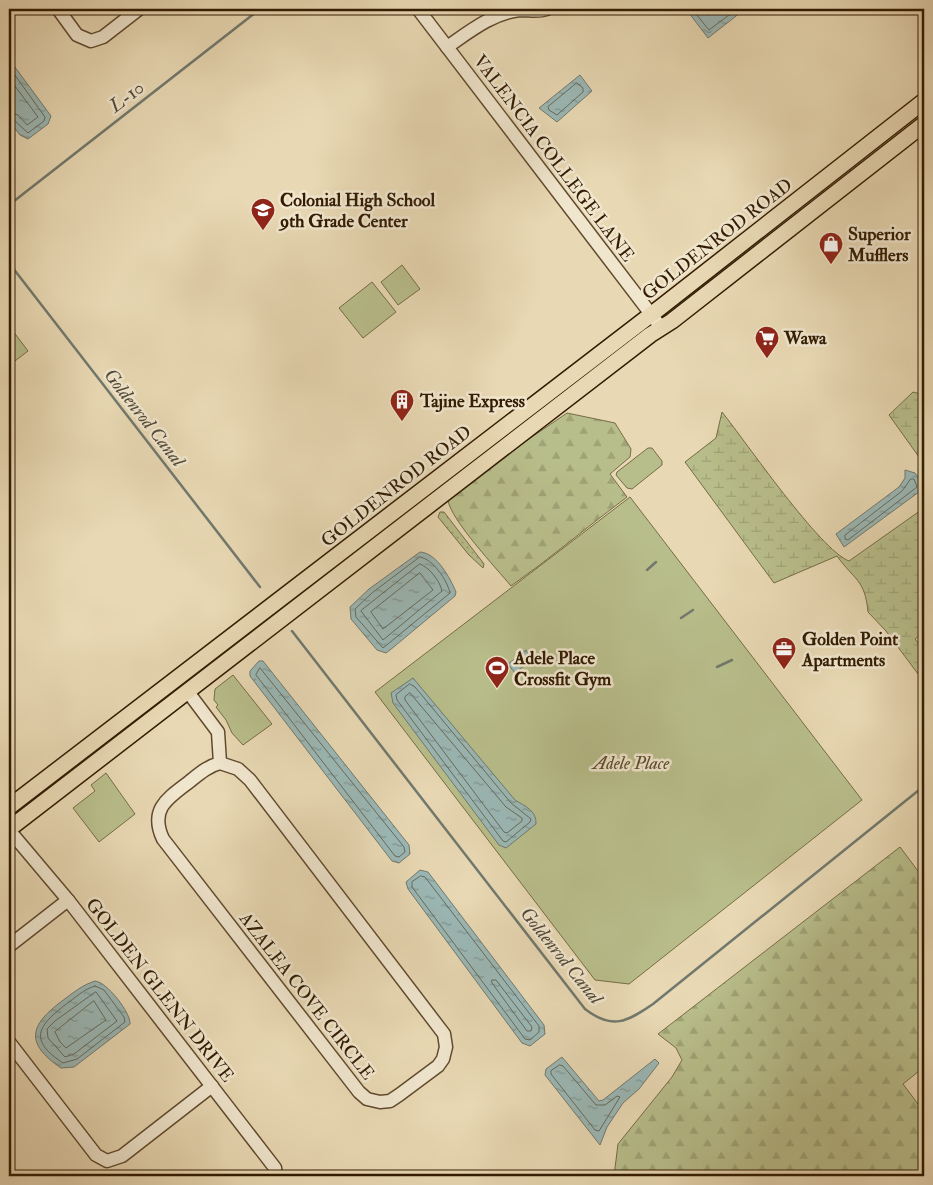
<svg xmlns="http://www.w3.org/2000/svg" width="933" height="1185" font-family="'IM FELL Double Pica',serif">
  <defs>
    <pattern id="grass-dots" width="8" height="8" patternUnits="userSpaceOnUse" patternTransform="scale(1.25)"><rect width="8" height="8" fill="#b8be8b"/><path d="M2 2h.1M6 6h.1" fill="none" stroke="#9fa376" stroke-width="1.8" stroke-linecap="round"/></pattern>
    <pattern id="forest-firs" width="22" height="20" patternUnits="userSpaceOnUse" patternTransform="scale(1.25)"><rect width="22" height="20" fill="#b8be8b"/><path d="M5 1l3.5 6h-7zM16 11l3.5 6h-7z" fill="#9fa376"/></pattern>
    <pattern id="wetland-marsh" width="20" height="14" patternUnits="userSpaceOnUse" patternTransform="scale(1.25)"><rect width="20" height="14" fill="#b8be8b"/><path d="M1 5h8M5 5V1M11 12h8M15 12V8" fill="none" stroke="#9fa376"/></pattern>
    <pattern id="water-ripples" width="26" height="14" patternUnits="userSpaceOnUse" patternTransform="scale(1.25)"><rect width="26" height="14" fill="#9bb8b6"/><path d="M2 4q2-2 4 0t4 0M15 11q2-2 4 0t4 0" fill="none" stroke="#7f9592"/></pattern>
  </defs>
  <rect width="100%" height="100%" fill="#e8d8b3"/>
  <filter id="stains"><feTurbulence type="fractalNoise" baseFrequency=".004" numOctaves="4"/><feColorMatrix values="0 0 0 0 .2 0 0 0 0 .09 0 0 0 0 .02 0 0 0 .5 -.17"/></filter>
  <radialGradient id="worn" r=".72"><stop offset=".6" stop-color="#630" stop-opacity="0"/><stop offset="1" stop-color="#630" stop-opacity=".3"/></radialGradient>
  <polygon fill="url(#grass-dots)" stroke="#756c46" points="440,512 444,512 484,564 483,568 469,555 438,517"/>
  <g fill="url(#forest-firs)" stroke="#756c46">
    <path d="M 567,413 L 615,423 L 631,449 L 630,457 L 610,474 L 627,497 C 588,526 551,558 511,586 C 497,569 450,519 448,500 L 526,441 Z"/>
    <polygon points="900,847 924,879 924,1067 903,1084 924,1112 924,1176 614,1176 618,1144 672,1077 682,1060 676,1048 658,1034"/>
  </g>
  <g fill="url(#wetland-marsh)" stroke="#756c46">
    <polygon points="913,392 924,395 924,464 889,415"/>
    <path d="M 722,412 C 746,442 820,550 849,561 L 924,508 L 924,632 L 915,639 L 924,651 L 924,682 L 886,631 L 868,612 C 865,579 854,580 837,556 L 774,583 L 685,462 L 716,438 Z"/>
  </g>
  <g fill="#b8be8b" stroke="#756c46">
    <polygon points="402,265 420,289 398,305 381,282"/>
    <polygon points="372,282 396,312 363,338 339,308"/>
    <polygon points="10,327 28,351 11,364 9,362"/>
    <polygon points="648,448 652,448 662,461 662,465 632,489 627,488 616,475 617,472"/>
    <polygon points="630,497 862,800 629,984 595,980 375,692"/>
    <polygon points="233,675 272,724 243,745 232,733 226,720 216,707 218,705 214,700 215,689"/>
    <polygon points="106,773 135,814 99,842 73,808 95,791 91,785"/>
  </g>
  <g fill="url(#water-ripples)" stroke="#71796e">
    <polygon points="686,9 745,9 708,38"/>
    <polygon points="9,59 51,116 48,124 28,139 20,135 9,121"/>
    <polygon points="580,75 592,91 557,122 539,108"/>
    <polygon points="905,470 915,473 924,485 923,489 844,547 836,534 899,487 905,478"/>
    <path d="M 420,552 C 437,553 450,578 456,592 L 455,596 L 390,650 L 386,653 L 377,650 L 351,619 L 350,607 L 369,589 Z"/>
    <polygon points="526,650 532,659 515,673 508,664"/>
    <polygon points="259,661 263,661 409,845 410,854 399,863 392,861 250,676 250,671"/>
    <path d="M 413,678 L 515,800 C 525,806 537,811 536,824 L 506,848 L 499,845 L 393,703 L 391,693 Z"/>
    <polygon points="420,870 428,872 544,1025 545,1034 530,1046 522,1043 408,889 406,882"/>
    <path d="M 95,981 C 107,982 131,1013 130,1024 L 74,1067 L 61,1068 C 24,1043 30,1025 62,1001 C 73,993 82,985 95,981 Z"/>
    <polygon points="562,1057 599,1101 603,1100 655,1059 659,1063 639,1089 623,1103 607,1127 600,1145 545,1075 546,1069"/>
  </g>
  <g fill="none" stroke-linecap="round" stroke-linejoin="round">
    <g stroke="#666a5c" stroke-width="1">
      <polyline points="692,9 709,30 737,9"/>
      <polyline points="9,67 45,117 44,121 28,133 14,120 9,119"/>
      <polyline points="9,78 38,117 27,125 18,115 9,112"/>
      <polygon points="577,83 583,88 583,92 557,115 549,110 548,107"/>
      <polygon points="911,479 914,479 917,487 848,540 845,539 845,535 902,491"/>
      <path d="M 420,557 C 433,559 447,580 450,593 L 383,648 L 356,617 L 355,609 L 372,593 Z"/>
      <path d="M 420,564 C 429,567 440,581 442,591 L 383,640 L 361,611 Z"/>
      <polygon points="420,573 433,590 383,629 371,612"/>
      <polygon points="260,668 404,847 405,852 399,857 395,856 256,675"/>
      <polygon points="410,684 415,687 511,803 531,819 530,822 506,842 503,841 397,700 396,695"/>
      <polygon points="410,693 506,807 522,818 522,821 507,833 504,832 405,700 405,697"/>
      <polygon points="421,876 425,877 539,1026 539,1032 530,1040 525,1039 412,887 412,882"/>
      <polygon points="492,980 496,980 532,1027 531,1031 527,1031 492,983"/>
      <path d="M 95,986 L 104,990 L 124,1017 L 125,1022 L 77,1059 L 63,1063 C 28,1040 38,1026 65,1005 C 75,998 84,989 95,986 Z"/>
      <polygon points="96,992 117,1021 74,1054 65,1057 48,1038 47,1029 55,1021"/>
      <polygon points="94,1001 106,1020 66,1048 60,1042 55,1032"/>
      <polygon points="560,1065 563,1066 596,1105 605,1105 617,1096 620,1097 599,1131 595,1130 551,1074 551,1071"/>
    </g>
    <g stroke="#71796e" stroke-width="2.5">
      <polyline points="9,205 260,9"/>
      <polyline points="9,263 260,587"/>
      <polyline points="647,570 656,562"/>
      <polyline points="681,618 693,610"/>
      <path d="M 292,631 L 585,1009 C 612,1030 627,1022 653,1004 L 924,786"/>
      <polyline points="717,667 732,660"/>
    </g>
    <defs>
      <g id="minor">
        <polyline points="58,9 77,35 91,41 103,37 139,9"/>
        <polyline points="418,9 657,322"/>
        <path d="M 447,47 C 469,32 492,13 520,10 C 530,10 538,12 547,9"/>
        <polyline points="188,692 218,732 220,763"/>
        <path d="M 220,763 L 238,769 L 250,780 L 444,1034 L 446,1047 L 443,1059 L 438,1066 L 399,1095 L 390,1101 L 380,1102 L 367,1099 L 359,1092 L 163,839 C 149,809 168,798 189,782 C 199,774 208,766 220,763 Z"/>
        <polyline points="9,830 68,900 275,1168 276,1176"/>
        <polyline points="9,946 68,900"/>
        <polyline points="9,1042 96,1155 107,1161 122,1156 212,1086"/>
      </g>
      <g id="major">
        <polyline points="9,807 661,307 924,101"/>
        <polyline points="9,829 650,335 672,321 924,124"/>
      </g>
    </defs>
    <use href="#minor" stroke="#604a2e" stroke-width="15"/>
    <use href="#major" stroke="#321b02" stroke-width="18"/>
    <use href="#minor" stroke="#f0e6ce" stroke-width="12"/>
    <use href="#major" stroke="#e8d8b3" stroke-width="15"/>
  </g>
  <defs>
    <symbol id="school-pin" viewBox="-11 -11 22 30"><path d="M0 17L-7.5 6A9.5 9.5 0 1 1 7.5 6Z" fill="#8f2418" stroke="#f0e6ce"/><path d="M0-5L7-2L0 1L-7-2ZM-4 1L0 2.5L4 1V4Q0 6-4 4Z" fill="#fff"/></symbol>
    <symbol id="shop-pin" viewBox="-11 -11 22 30"><path d="M0 17L-7.5 6A9.5 9.5 0 1 1 7.5 6Z" fill="#8f2418" stroke="#f0e6ce"/><path d="M-5-2.5h2.3a2.7 3.5 0 0 1 5.4 0H5L5.5 6h-11ZM-1.5-2.5h3a1.5 2.3 0 0 0-3 0Z" fill="#fff"/></symbol>
    <symbol id="supermarket-pin" viewBox="-11 -11 22 30"><path d="M0 17L-7.5 6A9.5 9.5 0 1 1 7.5 6Z" fill="#8f2418" stroke="#f0e6ce"/><path d="M-6-5.5h2.5l.6 2H6L4.5 2H-2.5L-4.4-4H-6ZM-1.5 3.2a1.3 1.3 0 1 0 .1 0ZM3 3.2a1.3 1.3 0 1 0 .1 0Z" fill="#fff"/></symbol>
    <symbol id="building-pin" viewBox="-11 -11 22 30"><path d="M0 17L-7.5 6A9.5 9.5 0 1 1 7.5 6Z" fill="#8f2418" stroke="#f0e6ce"/><path d="M-4-6H4V6H1V3H-1V6H-4ZM-2.5-4.3h1.7v1.8h-1.7ZM.8-4.3h1.7v1.8H.8ZM-2.5-1h1.7V.8h-1.7ZM.8-1h1.7V.8H.8Z" fill="#fff"/></symbol>
    <symbol id="office-pin" viewBox="-11 -11 22 30"><path d="M0 17L-7.5 6A9.5 9.5 0 1 1 7.5 6Z" fill="#8f2418" stroke="#f0e6ce"/><path d="M-6-3h4V-5.5h4V-3h4V5H-6ZM-1-4.5V-3h2v-1.5ZM-6 0V1H6V0Z" fill="#fff"/></symbol>
    <symbol id="stadium-pin" viewBox="-11 -11 22 30"><path d="M0 17L-7.5 6A9.5 9.5 0 1 1 7.5 6Z" fill="#8f2418" stroke="#f0e6ce"/><path d="M0-5a6.5 5 0 1 0 0 10a6.5 5 0 1 0 0-10ZM-3.5-1.8h7v3.6h-7Z" fill="#fff"/></symbol>
  </defs>
  <g fill-rule="evenodd">
    <use href="#school-pin" x="249" y="196" width="28" height="38"/>
    <use href="#shop-pin" x="817" y="230" width="28" height="38"/>
    <use href="#supermarket-pin" x="753" y="324" width="28" height="38"/>
    <use href="#building-pin" x="388" y="387" width="28" height="38"/>
    <use href="#office-pin" x="770" y="635" width="28" height="38"/>
    <use href="#stadium-pin" x="483" y="654" width="28" height="38"/>
  </g>
  <g text-anchor="middle" stroke-width="5" stroke-linejoin="round" paint-order="stroke">
    <g font-size="18" fill="#321b02" stroke="#f0e6ce">
      <text transform="translate(554 158) rotate(53)" y="6">VALENCIA COLLEGE LANE</text>
      <text transform="translate(717 239) rotate(-38)" y="6">GOLDENROD ROAD</text>
      <text transform="translate(396 486) rotate(-38)" y="6">GOLDENROD ROAD</text>
      <text transform="translate(160 990) rotate(52)" y="6">GOLDEN GLENN DRIVE</text>
      <text transform="translate(307 996) rotate(52)" y="6">AZALEA COVE CIRCLE</text>
    </g>
    <g font-size="18" font-weight="bold" fill="#321b02" stroke="#f0e6ce" text-anchor="start">
      <text x="280" y="206">Colonial High School<tspan x="280" dy="21">9th Grade Center</tspan></text>
      <text x="848" y="240">Superior<tspan x="848" dy="21">Mufflers</tspan></text>
      <text x="784" y="344">Wawa</text>
      <text x="420" y="407">Tajine Express</text>
      <text x="802" y="645">Golden Point<tspan x="802" dy="21">Apartments</tspan></text>
      <text x="514" y="664">Adele Place<tspan x="514" dy="21">Crossfit Gym</tspan></text>
    </g>
    <g font-size="18" font-style="italic" fill="#5a4c2b" stroke="#f0e6ce">
      <text x="631" y="769">Adele Place</text>
    </g>
    <g font-size="19" font-style="italic" fill="#524a38" stroke="#f0e6ce">
      <text transform="translate(126 96) rotate(-38)" y="7">L-10</text>
      <text transform="translate(145 417) rotate(52)" y="7">Goldenrod Canal</text>
      <text transform="translate(562 955) rotate(51)" y="7">Goldenrod Canal</text>
    </g>
  </g>
  <rect width="933" height="1185" fill="none" stroke="#e8d8b3" stroke-width="30"/>
  <rect x="10" y="10" width="913" height="1165" fill="none" stroke="#321b02" stroke-width="2.5"/>
  <rect x="15" y="15" width="903" height="1155" fill="none" stroke="#321b02"/>
  <rect width="100%" height="100%" filter="url(#stains)"/>
  <rect width="100%" height="100%" fill="url(#worn)"/>
</svg>
